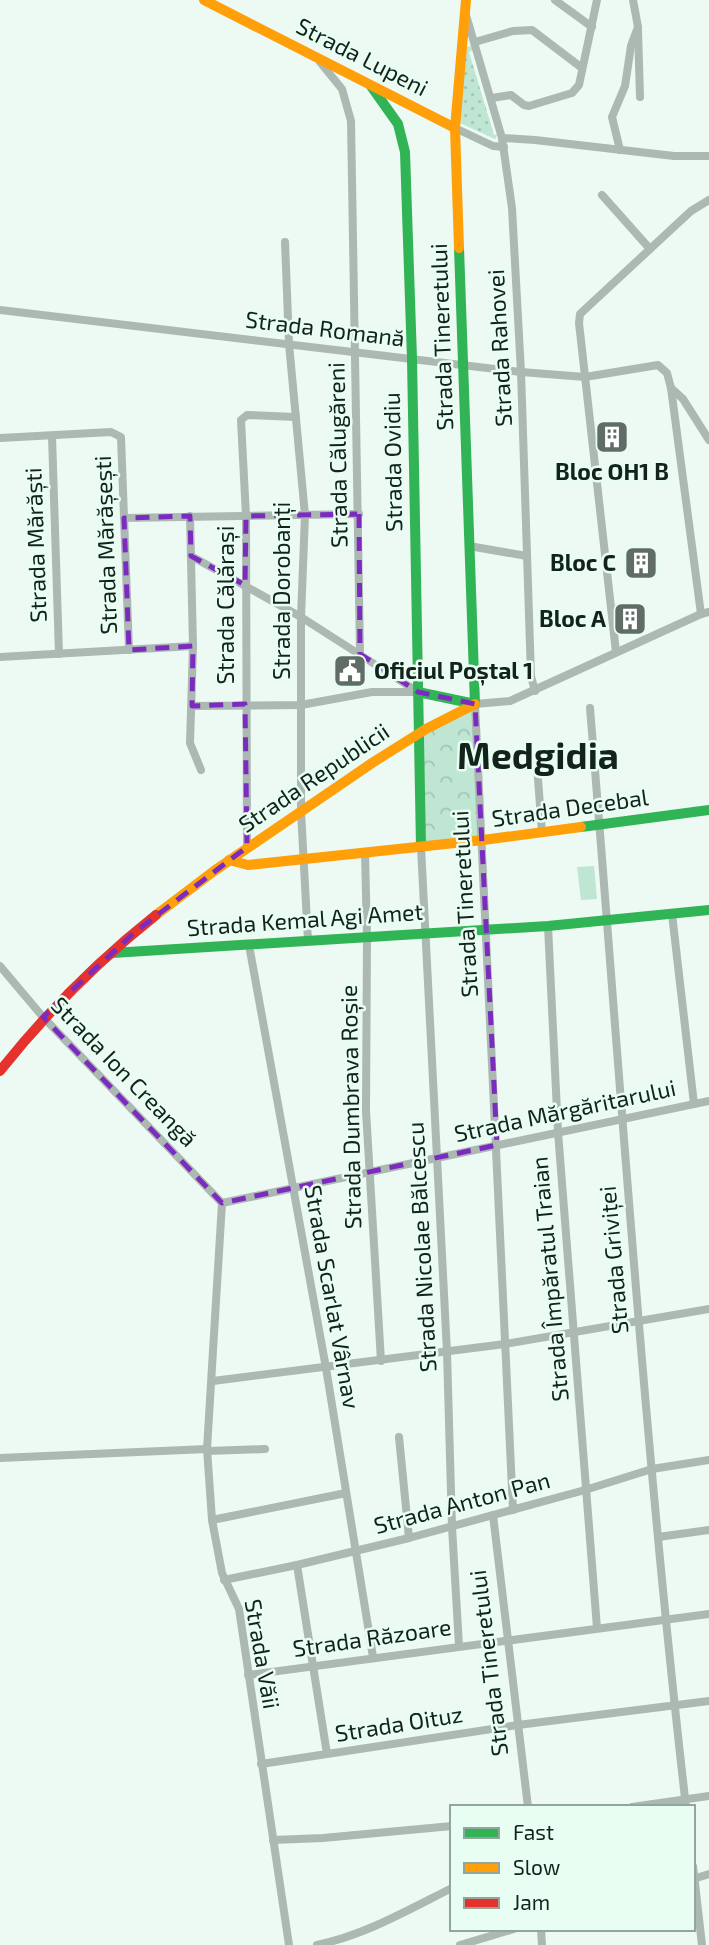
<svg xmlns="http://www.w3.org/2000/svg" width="709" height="1945" font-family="'Exo 2',sans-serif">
  <defs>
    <pattern id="grass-dots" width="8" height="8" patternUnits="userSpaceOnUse" patternTransform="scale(1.75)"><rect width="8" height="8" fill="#bee6d3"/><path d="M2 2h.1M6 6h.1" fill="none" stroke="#a2c5b5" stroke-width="1.8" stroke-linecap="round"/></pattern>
    <pattern id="park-crowns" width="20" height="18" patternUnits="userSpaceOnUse" patternTransform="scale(1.75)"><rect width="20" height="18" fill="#bee6d3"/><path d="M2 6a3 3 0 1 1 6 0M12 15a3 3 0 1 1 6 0" fill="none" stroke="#a2c5b5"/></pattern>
  </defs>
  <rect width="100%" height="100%" fill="#edf9f3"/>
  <polygon fill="url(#grass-dots)" points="471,46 473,50 469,52 494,135 498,134 495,139 460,123 464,48"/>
  <polygon fill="url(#park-crowns)" points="475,704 483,840 421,847 419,733"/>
  <polygon fill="#bee6d3" points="594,866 597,899 581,900 577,867"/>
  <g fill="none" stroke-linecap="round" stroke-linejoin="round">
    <g stroke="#acb8b2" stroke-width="8">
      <polyline points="555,0 592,27"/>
      <polyline points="466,15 502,138 512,208 521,372 531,676 535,691"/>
      <polyline points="638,30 640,97"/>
      <polyline points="475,42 513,31 532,30 582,68"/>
      <polyline points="320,62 342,89 351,121 360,654"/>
      <polyline points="492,98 511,95 524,105 529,106 572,93 579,85 597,0"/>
      <polyline points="455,128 493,146 504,147"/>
      <polyline points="502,138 535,140 674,156 709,156"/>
      <polyline points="620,150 612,117 625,86 631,46 638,27 633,0"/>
      <polyline points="602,195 650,249"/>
      <polyline points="285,242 289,344 305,515 301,617 301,811 308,941"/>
      <polyline points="0,310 521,372 585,377 658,365 667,373 671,388 701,614"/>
      <polyline points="671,388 683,399 709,440"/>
      <polyline points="52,436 59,654"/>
      <polyline points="0,438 111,432 121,437 129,650"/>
      <polyline points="190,516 193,646 190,743 201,770"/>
      <polyline points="124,518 359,514"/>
      <polyline points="469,546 527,556"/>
      <polyline points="191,556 301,617 418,692"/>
      <polyline points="616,652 579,323 580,314 691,211 709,200"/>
      <polyline points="0,657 193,646"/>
      <polyline points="192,706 301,705 372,692 415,692"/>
      <path d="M 590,708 C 620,1075 644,1442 686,1807"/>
      <polyline points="537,765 542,833"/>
      <polyline points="247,847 246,516 241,420 247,415 296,417"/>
      <polyline points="421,847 447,1352 452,1527 459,1646"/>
      <polyline points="365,853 367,938 366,1111 381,1361"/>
      <polyline points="672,914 694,1104"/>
      <polyline points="548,926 558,1132 597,1628"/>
      <polyline points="249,945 326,1368 373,1657"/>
      <polyline points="0,966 43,1017 222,1203"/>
      <polyline points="222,1203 207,1449 212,1520 222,1573 239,1609 289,1945"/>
      <polyline points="222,1203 709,1101"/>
      <polyline points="213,1381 505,1344 709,1309"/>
      <polyline points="399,1437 409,1538"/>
      <polyline points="208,1451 265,1449"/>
      <polyline points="0,1458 207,1449"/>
      <polyline points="513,1510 475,704 510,701 701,614 709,612"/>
      <polyline points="493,1515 528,1807"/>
      <polyline points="212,1520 346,1493"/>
      <polyline points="658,1537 709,1530"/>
      <polyline points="297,1565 327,1754"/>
      <polyline points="224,1580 297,1565 409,1538 585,1490 652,1469 709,1460"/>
      <polyline points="248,1675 709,1614"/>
      <polyline points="261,1764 518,1725 709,1701"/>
      <polyline points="632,1807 709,1796"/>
      <polyline points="273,1840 323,1838 452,1826"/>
      <polyline points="693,1866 702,1945"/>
      <polyline points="693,1879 709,1874"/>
      <polyline points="541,1929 542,1945"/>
      <path d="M 317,1945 C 365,1935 408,1910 452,1888"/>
      <polyline points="460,1945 514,1929"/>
    </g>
    <g stroke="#30b455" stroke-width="10">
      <polyline points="371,86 398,124 405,152 412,359 421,847"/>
      <polyline points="459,248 475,704"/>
      <polyline points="418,692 475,704"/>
      <polyline points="581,827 709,810"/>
      <polyline points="112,953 548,926 709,910"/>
    </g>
    <g stroke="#ff9f0a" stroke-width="10">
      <polyline points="204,0 455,128"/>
      <polyline points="459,248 455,128 466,0"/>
      <polyline points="229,860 248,865 483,840 581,827"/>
      <polyline points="156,915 214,871 372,763 426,729 475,704"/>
    </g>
    <path stroke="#e5322d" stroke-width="10" d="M 0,1071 C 46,1013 98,961 156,915"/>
  </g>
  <path fill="none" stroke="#7b2cbf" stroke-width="5" stroke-dasharray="14 9" stroke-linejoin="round" d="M 359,514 L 360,654 L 418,692 L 475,704 L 497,1145 L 222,1203 L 43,1017 L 135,932 L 247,847 L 245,704 L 192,706 L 193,646 L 129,650 L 124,518 L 190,516 L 191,556 L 245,585 L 246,516 Z"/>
  <defs>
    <symbol id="building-square" viewBox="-11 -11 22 22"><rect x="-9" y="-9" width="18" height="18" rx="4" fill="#606d67" stroke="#e8fef3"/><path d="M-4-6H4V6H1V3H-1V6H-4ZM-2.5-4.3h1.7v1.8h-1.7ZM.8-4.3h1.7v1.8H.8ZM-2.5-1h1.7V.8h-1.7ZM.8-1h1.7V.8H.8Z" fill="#fff"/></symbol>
    <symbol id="civic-square" viewBox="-11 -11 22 22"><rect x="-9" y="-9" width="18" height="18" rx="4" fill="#606d67" stroke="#e8fef3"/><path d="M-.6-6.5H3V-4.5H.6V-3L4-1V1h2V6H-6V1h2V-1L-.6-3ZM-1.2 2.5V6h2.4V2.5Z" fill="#fff"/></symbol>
  </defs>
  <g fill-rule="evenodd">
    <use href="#building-square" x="593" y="418" width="38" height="38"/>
    <use href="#building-square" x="622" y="544" width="38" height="38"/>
    <use href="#building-square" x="611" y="600" width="38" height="38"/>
    <use href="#civic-square" x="331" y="652" width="38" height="38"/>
  </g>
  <g text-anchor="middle" stroke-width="5" stroke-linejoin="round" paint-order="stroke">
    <g font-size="23" fill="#14221c" stroke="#e8fef3">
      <text transform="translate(362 57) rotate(27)" y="8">Strada Lupeni</text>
      <text transform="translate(325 329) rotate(7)" y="8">Strada Romană</text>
      <text transform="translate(442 337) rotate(-92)" y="8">Strada Tineretului</text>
      <text transform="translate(500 348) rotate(-93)" y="8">Strada Rahovei</text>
      <text transform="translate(338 455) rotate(-91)" y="8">Strada Călugăreni</text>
      <text transform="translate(393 462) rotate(-91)" y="8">Strada Ovidiu</text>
      <text transform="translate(36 545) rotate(-92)" y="8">Strada Mărăști</text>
      <text transform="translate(106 545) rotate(-92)" y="8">Strada Mărășești</text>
      <text transform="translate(282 591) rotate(-90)" y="8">Strada Dorobanți</text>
      <text transform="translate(226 605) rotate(-90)" y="8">Strada Călărași</text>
      <text transform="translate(314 778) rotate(-34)" y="8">Strada Republicii</text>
      <text transform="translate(570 808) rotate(-8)" y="8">Strada Decebal</text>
      <text transform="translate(465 904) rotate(-93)" y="8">Strada Tineretului</text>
      <text transform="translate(305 920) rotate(-4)" y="8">Strada Kemal Agi Amet</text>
      <text transform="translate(124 1072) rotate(46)" y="8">Strada Ion Creangă</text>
      <text transform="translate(351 1107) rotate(-91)" y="8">Strada Dumbrava Roșie</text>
      <text transform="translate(565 1111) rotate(-12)" y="8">Strada Mărgăritarului</text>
      <text transform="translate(422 1247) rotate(-93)" y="8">Strada Nicolae Bălcescu</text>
      <text transform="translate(614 1260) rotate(-95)" y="8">Strada Griviței</text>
      <text transform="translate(550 1279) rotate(-95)" y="8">Strada Împăratul Traian</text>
      <text transform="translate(332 1297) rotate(80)" y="8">Strada Scarlat Vârnav</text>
      <text transform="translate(462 1503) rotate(-15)" y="8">Strada Anton Pan</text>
      <text transform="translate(372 1638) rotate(-8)" y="8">Strada Răzoare</text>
      <text transform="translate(262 1654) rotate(80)" y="8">Strada Văii</text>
      <text transform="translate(489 1663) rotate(-97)" y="8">Strada Tineretului</text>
      <text transform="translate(399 1724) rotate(-9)" y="8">Strada Oituz</text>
    </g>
    <g font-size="23" font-weight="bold" fill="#14221c" stroke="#e8fef3" text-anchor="end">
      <text x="612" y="480" text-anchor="middle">Bloc OH1 B</text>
      <text x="616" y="571">Bloc C</text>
      <text x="606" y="627">Bloc A</text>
      <text x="374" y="679" text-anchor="start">Oficiul Poștal 1</text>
    </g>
    <g font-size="37" font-weight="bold" fill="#14221c" stroke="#e8fef3">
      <text x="538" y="769">Medgidia</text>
    </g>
  </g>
  <rect x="450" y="1805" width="245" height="126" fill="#e8fef3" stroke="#93a69d" stroke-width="2"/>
  <rect x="464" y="1828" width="35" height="10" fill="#30b455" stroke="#93a69d" stroke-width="2"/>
  <text x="513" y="1840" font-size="21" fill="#14221c">Fast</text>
  <rect x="464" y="1863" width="35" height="10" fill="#ff9f0a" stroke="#93a69d" stroke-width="2"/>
  <text x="513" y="1875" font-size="21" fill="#14221c">Slow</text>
  <rect x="464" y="1898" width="35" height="10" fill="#e5322d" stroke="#93a69d" stroke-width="2"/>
  <text x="513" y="1910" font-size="21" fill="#14221c">Jam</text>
</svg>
